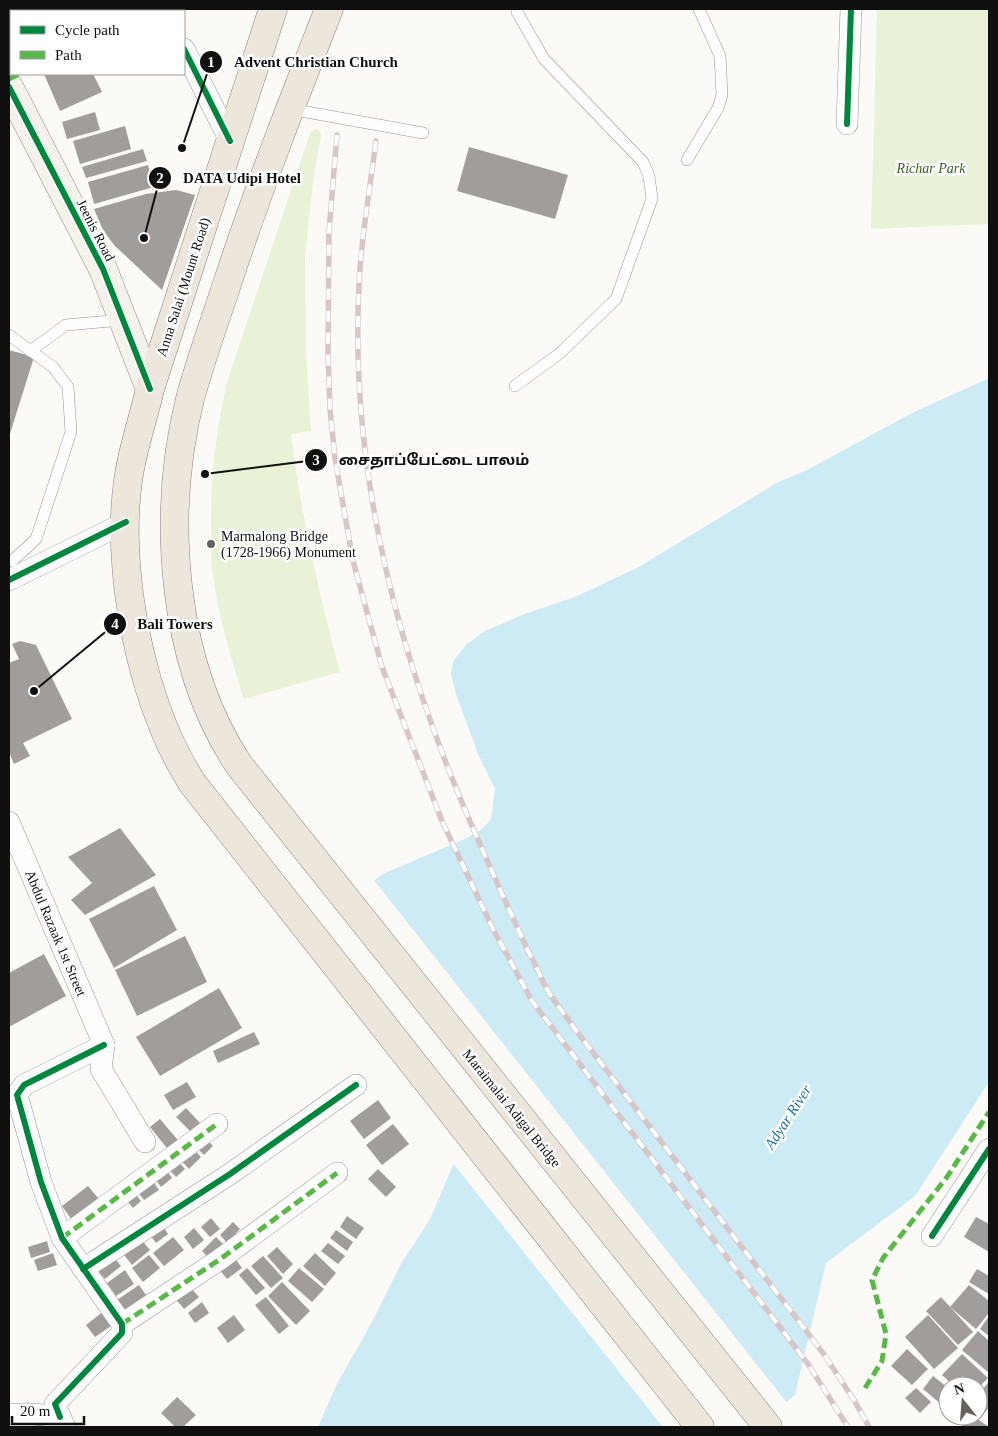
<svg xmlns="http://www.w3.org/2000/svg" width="998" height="1436" font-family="'Times New Roman','Noto Sans Tamil',serif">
  <rect width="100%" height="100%" fill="#fcfaf6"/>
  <g fill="#e9f1d7">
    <polygon points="877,9 989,9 989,224 871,229"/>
    <path d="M 315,129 L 320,131 L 321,136 L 313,181 L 305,258 L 306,354 L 311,431 L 291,434 C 301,514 319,594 340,672 L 244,699 C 231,658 219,619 213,576 C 211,561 211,546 211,530 C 210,480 216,432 227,382 L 307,142 L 311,132 Z"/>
  </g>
  <polygon fill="#cdebf5" points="989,378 989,1082 915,1196 826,1263 795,1395 756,1427 318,1427 337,1384 372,1322 401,1264 430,1219 462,1144 469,1076 370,886 377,878 385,873 467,838 482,829 491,819 495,789 478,754 456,694 451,674 453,661 467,644 485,631 522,615 577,596 639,567 778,482 807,470 912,413"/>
  <polygon fill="#fcfaf6" points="373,879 788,1404 760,1427 663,1427 452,1162 460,1143 466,1077 451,1041 367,900 368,885"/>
  <g fill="#a09d9b">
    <polygon points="9,9 28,9 29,11 11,11 11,38 9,33"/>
    <polygon points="32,9 60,9 55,11 34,11"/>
    <polygon points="100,9 141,9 136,11 101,11"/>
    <polygon points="44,74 93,74 102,92 60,111"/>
    <polygon points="95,112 100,130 67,139 62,122"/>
    <polygon points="125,126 131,149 80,164 73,141"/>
    <polygon points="469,147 568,175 555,219 457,191"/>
    <polygon points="143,149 147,161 86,178 82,167"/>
    <polygon points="148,165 154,187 94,204 88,182"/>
    <polygon points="176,190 195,195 162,290 114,245 103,230 94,209 146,194"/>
    <polygon points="9,350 34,357 9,437"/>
    <polygon points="20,641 36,645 72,719 23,743 30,756 14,764 9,752 9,663 19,659 12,644"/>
    <polygon points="120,828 156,875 85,915 71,900 92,883 68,857"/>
    <polygon points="154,886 177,930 114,968 89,919"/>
    <polygon points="185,936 207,982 137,1016 115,970"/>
    <polygon points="44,954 66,996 9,1027 9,973"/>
    <polygon points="219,988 242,1028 160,1076 136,1037"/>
    <polygon points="254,1032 260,1044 218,1063 213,1051"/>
    <polygon points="187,1082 196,1097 173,1110 164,1095"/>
    <polygon points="378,1100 391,1118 364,1139 350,1121"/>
    <polygon points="186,1108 200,1123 191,1132 176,1117"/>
    <polygon points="160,1119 181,1144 170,1152 150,1127"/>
    <polygon points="393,1124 409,1144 382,1165 366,1145"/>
    <polygon points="203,1136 213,1146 204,1155 194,1145"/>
    <polygon points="191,1146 201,1157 189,1169 178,1157"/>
    <polygon points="175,1158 185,1169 176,1177 166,1166"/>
    <polygon points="164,1167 172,1178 161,1187 153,1176"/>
    <polygon points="378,1169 396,1187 386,1197 368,1179"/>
    <polygon points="150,1177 159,1190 144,1200 135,1188"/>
    <polygon points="88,1186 99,1199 72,1220 62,1206"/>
    <polygon points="132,1190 141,1201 133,1208 124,1197"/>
    <polygon points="347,1216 364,1228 356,1239 340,1227"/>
    <polygon points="976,1217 989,1224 989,1252 964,1237"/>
    <polygon points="211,1218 220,1229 210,1237 201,1227"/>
    <polygon points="160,1222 168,1234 156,1243 148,1232"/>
    <polygon points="233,1222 240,1229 227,1243 220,1235"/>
    <polygon points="194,1228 204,1240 193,1249 184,1237"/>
    <polygon points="336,1230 353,1242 347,1251 330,1238"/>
    <polygon points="139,1237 150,1250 132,1265 121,1251"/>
    <polygon points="173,1237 184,1250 164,1266 153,1253"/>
    <polygon points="216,1237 226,1247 212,1261 202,1251"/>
    <polygon points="47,1241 50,1252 31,1258 28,1247"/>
    <polygon points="328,1243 345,1256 338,1264 321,1251"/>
    <polygon points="277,1247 293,1264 283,1274 267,1256"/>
    <polygon points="53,1253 57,1265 38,1271 34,1260"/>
    <polygon points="231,1253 242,1268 227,1279 216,1265"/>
    <polygon points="315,1253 336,1273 325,1286 303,1266"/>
    <polygon points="149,1255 160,1268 143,1282 132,1268"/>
    <polygon points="113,1256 121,1266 105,1279 96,1269"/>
    <polygon points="263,1256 283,1278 271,1288 251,1266"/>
    <polygon points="247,1268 265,1288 256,1295 239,1275"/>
    <polygon points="299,1268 324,1289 312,1302 288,1281"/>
    <polygon points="977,1269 989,1276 989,1294 969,1282"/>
    <polygon points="125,1270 134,1284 116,1296 107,1283"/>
    <polygon points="282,1282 310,1311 296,1325 268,1296"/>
    <polygon points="139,1285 146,1295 124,1310 117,1300"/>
    <polygon points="188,1285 199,1297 184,1309 174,1297"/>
    <polygon points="969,1285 989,1301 989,1313 976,1329 950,1307"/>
    <polygon points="266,1297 289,1326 279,1334 255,1305"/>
    <polygon points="941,1297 973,1332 958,1345 926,1311"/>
    <polygon points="202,1302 209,1313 195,1323 188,1313"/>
    <polygon points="104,1311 114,1324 95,1337 86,1325"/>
    <polygon points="234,1315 245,1330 228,1343 217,1328"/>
    <polygon points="928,1315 958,1348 934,1369 905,1337"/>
    <polygon points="989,1316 989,1336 980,1329"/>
    <polygon points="978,1331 989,1341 989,1373 962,1350"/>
    <polygon points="907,1349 928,1369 912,1385 891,1366"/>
    <polygon points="962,1354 988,1378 978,1388 978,1386 954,1386 942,1375"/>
    <polygon points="933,1376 948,1388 948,1410 923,1389"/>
    <polygon points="989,1381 989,1407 981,1418 978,1416 978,1396"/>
    <polygon points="916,1388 931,1402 920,1413 905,1398"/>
    <polygon points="177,1397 196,1415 183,1427 175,1427 161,1413"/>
    <polygon points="969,1416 973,1416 989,1427 961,1427"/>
  </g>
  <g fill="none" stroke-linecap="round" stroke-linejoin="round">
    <defs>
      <g id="lane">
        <polyline points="290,109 423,133"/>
        <polyline points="687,160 718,108 722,95 720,56 699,9"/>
        <polyline points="9,335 53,367 68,387 71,432 36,539 12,561 9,561"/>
        <polyline points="30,351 66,325 122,320"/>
        <polyline points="515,386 559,354 616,299 652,199 649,176 643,162 544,59 517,12 517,9"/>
      </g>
      <g id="street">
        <polyline points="149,11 154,9"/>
        <polyline points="184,49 230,141"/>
        <polyline points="847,124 851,9"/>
        <polyline points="9,580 126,522"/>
        <polyline points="9,822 104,1045"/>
        <polyline points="104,1045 101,1069 145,1142"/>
        <polyline points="932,1236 989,1149"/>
        <polyline points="62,1238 217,1124"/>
        <polyline points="83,1269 230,1174 356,1085"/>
        <polyline points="122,1324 219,1260 337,1173"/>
        <polyline points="9,1414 34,1414 60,1417 65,1427"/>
        <polyline points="60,1417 55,1404 122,1333 122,1324 62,1238 41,1182 17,1095 24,1085 104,1045"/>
      </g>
      <polyline id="secondary" points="9,87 103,269 150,389"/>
      <g id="primary">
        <path d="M 273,9 L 150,389 C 143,420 132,450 128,481 C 115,572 142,706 193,784 L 700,1427"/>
        <path d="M 329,9 C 294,98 259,187 229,278 C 216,318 201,358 190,399 C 161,515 171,663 239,765 L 768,1427"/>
      </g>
    </defs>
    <use href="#lane" stroke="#969594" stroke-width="12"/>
    <use href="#street" stroke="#969594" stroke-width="22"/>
    <use href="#secondary" stroke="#8d8c8a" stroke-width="29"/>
    <use href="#primary" stroke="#848381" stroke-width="29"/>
    <use href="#lane" stroke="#fffefe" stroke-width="11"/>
    <use href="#street" stroke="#fffefe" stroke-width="21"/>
    <use href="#secondary" stroke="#f5f2eb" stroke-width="28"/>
    <use href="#primary" stroke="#ece6dc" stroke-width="28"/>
    <defs>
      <g id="rail">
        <polyline points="337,135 329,231 328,353 330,409 335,459 353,561 382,667 442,821 493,929 532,1001 808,1364 848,1427"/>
        <path d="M 376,141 C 370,189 361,237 359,285 C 349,480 403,674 483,851 C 498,885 513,919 529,953 C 536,965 541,979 548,991 C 556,1004 566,1016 575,1029 L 823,1353 L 854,1400 L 869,1427"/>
      </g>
    </defs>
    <use href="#rail" stroke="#d7c6c8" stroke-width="5.5"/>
    <use href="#rail" stroke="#fff" stroke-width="4" stroke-dasharray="11" stroke-linecap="butt"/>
    <g stroke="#58b947" stroke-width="5" stroke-dasharray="10 5" stroke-linecap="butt">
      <polyline points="149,11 154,9"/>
      <polyline points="9,79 19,74"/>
      <polyline points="62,1238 217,1124"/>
      <polyline points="122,1324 219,1260 337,1173"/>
      <polyline points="865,1388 882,1361 886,1334 872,1280 883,1258 947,1177 989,1112"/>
    </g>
    <defs>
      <g id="cycleway">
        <polyline points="184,49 230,141"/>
        <polyline points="9,87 103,269 150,389"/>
        <polyline points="847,124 851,9"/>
        <polyline points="9,580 126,522"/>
        <polyline points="932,1236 989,1149"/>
        <polyline points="83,1269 230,1174 356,1085"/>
        <polyline points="60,1417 55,1404 122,1333 122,1324 62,1238 41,1182 17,1095 24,1085 104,1045"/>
      </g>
    </defs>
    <use href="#cycleway" stroke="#fff" stroke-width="9"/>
    <use href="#cycleway" stroke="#00873e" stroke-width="6"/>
  </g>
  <circle fill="#636260" stroke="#fff" stroke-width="2" cx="211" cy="544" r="5"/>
  <g text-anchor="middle" stroke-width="5" stroke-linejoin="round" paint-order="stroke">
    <g font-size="14" font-style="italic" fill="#386621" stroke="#fff">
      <text x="931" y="173">Richar Park</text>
    </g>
    <g font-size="14" fill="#101010" stroke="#fff">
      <text transform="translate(96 230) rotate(63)" y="5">Jeenis Road</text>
      <text transform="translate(183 287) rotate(-72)" y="5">Anna Salai (Mount Road)</text>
      <text transform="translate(56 933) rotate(67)" y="5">Abdul Razaak 1st Street</text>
      <text transform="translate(512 1108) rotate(51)" y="5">Maraimalai Adigal Bridge</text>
    </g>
    <g font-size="14" fill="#101010" stroke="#fff" text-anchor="start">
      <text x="221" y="541">Marmalong Bridge<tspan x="221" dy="16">(1728-1966) Monument</tspan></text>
    </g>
    <g font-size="15" font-style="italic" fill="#1c759f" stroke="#fff">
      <text transform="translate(788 1117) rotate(-57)" y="5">Adyar River</text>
    </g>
  </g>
  <path fill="none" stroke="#101010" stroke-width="2" d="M182 148L211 62M144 238L160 178M205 474L316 460M34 691L115 624"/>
  <g fill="#101010" stroke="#fff" stroke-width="2">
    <circle cx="182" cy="148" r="5"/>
    <circle cx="144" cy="238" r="5"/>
    <circle cx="205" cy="474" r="5"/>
    <circle cx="34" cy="691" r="5"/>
    <circle cx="211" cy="62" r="12"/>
    <circle cx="160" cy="178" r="12"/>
    <circle cx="316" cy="460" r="12"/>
    <circle cx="115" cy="624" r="12"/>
  </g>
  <g font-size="15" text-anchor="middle" font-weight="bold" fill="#fff">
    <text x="211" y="67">1</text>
    <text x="160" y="183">2</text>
    <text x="316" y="465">3</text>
    <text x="115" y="629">4</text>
  </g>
  <g font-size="15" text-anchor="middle" font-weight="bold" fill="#101010" stroke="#fff" stroke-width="5" stroke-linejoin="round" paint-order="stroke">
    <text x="316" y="67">Advent Christian Church</text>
    <text x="242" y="183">DATA Udipi Hotel</text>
    <text x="434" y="465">சைதாப்பேட்டை பாலம்</text>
    <text x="175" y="629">Bali Towers</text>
  </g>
  <rect width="998" height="1436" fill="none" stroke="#101010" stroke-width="20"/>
  <rect x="10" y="10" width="175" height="65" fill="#ffffff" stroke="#9f9f9f"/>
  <rect x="20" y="26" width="25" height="8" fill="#00873e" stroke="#9f9f9f"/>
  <text x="55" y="35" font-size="15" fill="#101010">Cycle path</text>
  <rect x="20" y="51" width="25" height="8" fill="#58b947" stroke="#9f9f9f"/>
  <text x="55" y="60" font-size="15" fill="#101010">Path</text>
  <g transform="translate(963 1401) rotate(343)"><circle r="24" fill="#ffffff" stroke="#9f9f9f"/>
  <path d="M0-4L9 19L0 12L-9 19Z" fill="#636260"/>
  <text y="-8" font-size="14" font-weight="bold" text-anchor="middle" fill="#101010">N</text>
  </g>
  <path d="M12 1416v8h72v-8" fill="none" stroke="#101010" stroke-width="2.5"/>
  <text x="20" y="1416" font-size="15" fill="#101010" stroke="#ffffff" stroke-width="4" paint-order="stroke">20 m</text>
</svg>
